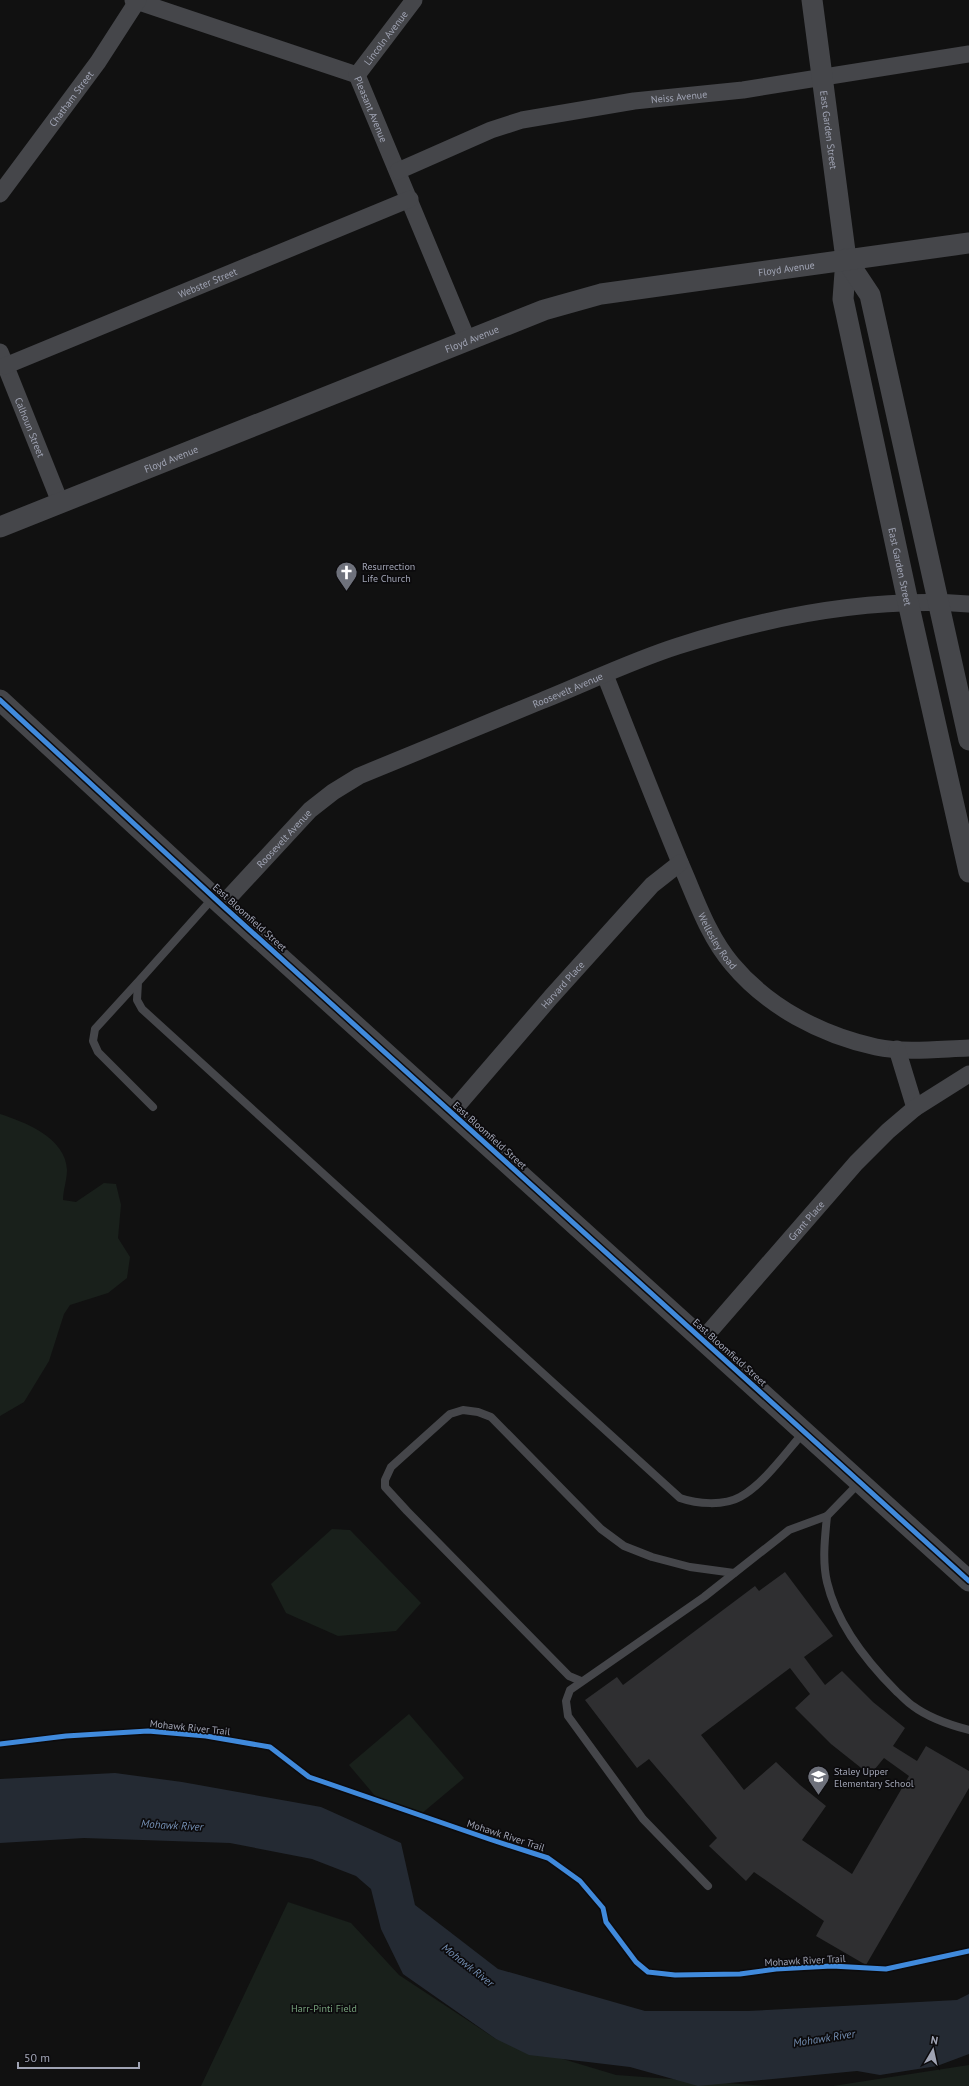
<svg xmlns="http://www.w3.org/2000/svg" width="969" height="2086" font-family="'PT Sans',sans-serif">
  <rect width="100%" height="100%" fill="#111"/>
  <g fill="#19201b">
    <path d="M 0,1114 C 25,1122 66,1138 67,1170 C 67,1180 63,1190 63,1200 L 76,1202 L 104,1183 L 116,1184 L 121,1205 L 118,1238 L 130,1257 L 127,1278 L 108,1293 L 70,1305 L 64,1314 L 49,1361 L 24,1402 L 0,1416 Z"/>
    <polygon points="332,1529 350,1530 421,1603 396,1631 338,1636 286,1613 271,1584"/>
    <polygon points="409,1714 464,1778 421,1814 376,1797 349,1765"/>
    <polygon points="288,1902 351,1923 399,1975 496,2039 616,2075 768,2086 201,2086"/>
    <polygon points="969,2065 969,2086 833,2086"/>
  </g>
  <polygon fill="#242a33" points="115,1773 182,1782 321,1807 401,1843 415,1905 498,1969 645,2011 748,2011 957,2000 969,1994 969,2054 937,2066 880,2075 857,2071 698,2086 630,2067 529,2055 496,2039 403,1974 381,1929 371,1889 356,1876 312,1859 230,1843 84,1838 0,1843 0,1779"/>
  <path fill="#2f2f31" fill-rule="evenodd" d="M 785,1572 L 833,1636 L 804,1657 L 825,1685 L 842,1671 L 873,1702 L 905,1728 L 893,1746 L 917,1761 L 926,1746 L 969,1771 L 969,1788 L 866,1965 L 816,1936 L 824,1921 L 754,1872 L 746,1881 L 709,1846 L 717,1838 L 649,1759 L 637,1768 L 585,1700 L 617,1677 L 623,1685 L 755,1586 L 759,1591 ZM 790,1668 L 810,1694 L 795,1708 L 831,1744 L 870,1775 L 884,1758 L 909,1776 L 852,1874 L 802,1840 L 826,1806 L 800,1785 L 776,1762 L 744,1790 L 701,1735 Z"/>
  <g fill="none" stroke-linecap="round" stroke-linejoin="round">
    <g stroke="#45464a" stroke-width="8">
      <path d="M 213,898 L 138,982 L 137,1000 L 142,1009 L 680,1498 C 697,1504 724,1506 740,1497 C 764,1484 786,1452 804,1432"/>
      <polyline points="137,983 95,1029 93,1041 98,1052 153,1107"/>
      <path d="M 827,1516 C 825,1537 822,1561 827,1582 C 837,1625 867,1662 897,1692 C 902,1696 907,1702 913,1706 C 929,1718 950,1725 969,1730"/>
      <polyline points="581,1681 569,1676 407,1511 385,1487 385,1480 391,1467 450,1414 463,1410 478,1412 491,1417 601,1529 624,1546 652,1557 690,1567 734,1573"/>
      <polyline points="708,1886 643,1819 568,1716 566,1701 570,1690 704,1597 789,1530 827,1516 860,1482"/>
    </g>
    <g stroke="#45464a" stroke-width="17">
      <polyline points="133,0 357,75"/>
      <path id="s1" d="M 357,75 L 467,339"/>
      <path id="s2" d="M 357,75 L 414,0"/>
      <path id="s3" d="M 398,171 L 491,130 L 522,120 L 634,101 L 743,90 L 969,54"/>
      <path id="s4" d="M 0,194 L 98,62 L 138,0"/>
      <path id="s5" d="M 0,352 L 60,502"/>
      <path id="s6" d="M 5,366 L 410,199"/>
      <path id="s7" d="M 605,675 C 630,738 655,802 681,865 C 696,899 708,936 732,964 C 768,1007 821,1035 876,1047 C 905,1053 939,1049 969,1048"/>
      <path id="s8" d="M 222,905 L 310,810 L 333,792 L 359,776 C 420,751 480,726 541,701 C 586,683 631,661 678,646 C 771,616 871,597 969,604"/>
      <polyline points="897,1049 915,1108"/>
      <path id="s9" d="M 451,1113 L 551,997 L 652,885 L 680,863"/>
      <path id="s10" d="M 703,1339 L 856,1163 L 888,1131 L 915,1108 L 969,1074"/>
    </g>
    <g stroke="#45464a" stroke-width="21">
      <path id="s11" d="M 812,0 L 846,259 L 843,299 L 908,602 L 969,872"/>
      <polyline points="846,259 870,295 969,740"/>
      <path id="s12" d="M 0,527 L 544,310 L 601,294 L 969,243"/>
      <polyline points="0,700 222,905 969,1581"/>
    </g>
    <defs>
      <g id="cycleway">
        <polyline points="0,700 222,905 969,1581"/>
        <polyline points="0,1744 66,1736 148,1731 206,1736 270,1747 309,1777 489,1839 548,1858 580,1881 603,1908 606,1922 636,1962 648,1972 675,1975 740,1974 776,1969 832,1966 886,1969 969,1951"/>
      </g>
    </defs>
    <use href="#cycleway" stroke="#0c0b0d" stroke-width="8"/>
    <use href="#cycleway" stroke="#408adc" stroke-width="5"/>
  </g>
  <defs>
    <symbol id="church-pin" viewBox="-11 -11 22 30"><path d="M0 17L-7.5 6A9.5 9.5 0 1 1 7.5 6Z" fill="#6e717b" stroke="#0c0b0d"/><path d="M-1.2-6h2.4v3.5h3.3v2.4h-3.3V6h-2.4V-.1h-3.3v-2.4h3.3Z" fill="#fff"/></symbol>
    <symbol id="school-pin" viewBox="-11 -11 22 30"><path d="M0 17L-7.5 6A9.5 9.5 0 1 1 7.5 6Z" fill="#6e717b" stroke="#0c0b0d"/><path d="M0-5L7-2L0 1L-7-2ZM-4 1L0 2.5L4 1V4Q0 6-4 4Z" fill="#fff"/></symbol>
  </defs>
  <g fill-rule="evenodd">
    <use href="#church-pin" x="334" y="560" width="25" height="34"/>
    <use href="#school-pin" x="806" y="1764" width="25" height="34"/>
  </g>
  <g text-anchor="middle" stroke-width="3.5" stroke-linejoin="round" paint-order="stroke">
    <g font-size="10" fill="#a0a4b4" stroke="#0c0b0d">
      <text dy="4" stroke="none"><textPath href="#s2" startOffset="47">Lincoln Avenue</textPath></text>
      <text dy="4" stroke="none"><textPath href="#s3" startOffset="293">Neiss Avenue</textPath></text>
      <text dy="4" stroke="none"><textPath href="#s4" startOffset="119">Chatham Street</textPath></text>
      <text dy="4" stroke="none"><textPath href="#s1" startOffset="37">Pleasant Avenue</textPath></text>
      <text dy="4" stroke="none"><textPath href="#s11" startOffset="131">East Garden Street</textPath></text>
      <text dy="4" stroke="none"><textPath href="#s12" startOffset="832">Floyd Avenue</textPath></text>
      <text dy="4" stroke="none"><textPath href="#s6" startOffset="219">Webster Street</textPath></text>
      <text dy="4" stroke="none"><textPath href="#s12" startOffset="508">Floyd Avenue</textPath></text>
      <text dy="4" stroke="none"><textPath href="#s5" startOffset="81">Calhoun Street</textPath></text>
      <text dy="4" stroke="none"><textPath href="#s12" startOffset="184">Floyd Avenue</textPath></text>
      <text dy="4" stroke="none"><textPath href="#s11" startOffset="575">East Garden Street</textPath></text>
      <text dy="4" stroke="none"><textPath href="#s8" startOffset="415">Roosevelt Avenue</textPath></text>
      <text dy="4" stroke="none"><textPath href="#s8" startOffset="91">Roosevelt Avenue</textPath></text>
      <text transform="translate(250 917) rotate(42)" y="4">East Bloomfield Street</text>
      <text dy="4" stroke="none"><textPath href="#s7" startOffset="289">Wellesley Road</textPath></text>
      <text dy="4" stroke="none"><textPath href="#s9" startOffset="170">Harvard Place</textPath></text>
      <text transform="translate(490 1135) rotate(42)" y="4">East Bloomfield Street</text>
      <text dy="4" stroke="none"><textPath href="#s10" startOffset="157">Grant Place</textPath></text>
      <text transform="translate(730 1352) rotate(42)" y="4">East Bloomfield Street</text>
      <text transform="translate(190 1727) rotate(6)" y="4">Mohawk River Trail</text>
      <text transform="translate(506 1835) rotate(18)" y="4">Mohawk River Trail</text>
      <text transform="translate(805 1960) rotate(-3)" y="4">Mohawk River Trail</text>
    </g>
    <g font-size="10" fill="#a0a4b4" stroke="#0c0b0d" text-anchor="start">
      <text x="362" y="570">Resurrection<tspan x="362" dy="12">Life Church</tspan></text>
      <text x="834" y="1775">Staley Upper<tspan x="834" dy="12">Elementary School</tspan></text>
    </g>
    <g font-size="10" fill="#76a17c" stroke="#0c0b0d">
      <text x="324" y="2012">Harr-Pinti Field</text>
    </g>
    <g font-size="11" font-style="italic" fill="#748fb3" stroke="#0c0b0d">
      <text transform="translate(172 1825) rotate(3)" y="4">Mohawk River</text>
      <text transform="translate(468 1965) rotate(38)" y="4">Mohawk River</text>
      <text transform="translate(824 2038) rotate(-9)" y="4">Mohawk River</text>
    </g>
  </g>
  <g transform="translate(933 2050) rotate(9)" stroke="#0c0b0d" stroke-width="3" paint-order="stroke">
  <path d="M0-3L7 15L0 10L-7 15Z" fill="#a0a4b4"/>
  <text y="-6" font-size="11" font-weight="bold" text-anchor="middle" fill="#a0a4b4">N</text>
  </g>
  <path d="M18 2062v6h121v-6" fill="none" stroke="#a0a4b4" stroke-width="2"/>
  <text x="24" y="2062" font-size="12" fill="#a0a4b4" stroke="#0c0b0d" stroke-width="3" paint-order="stroke">50 m</text>
</svg>
